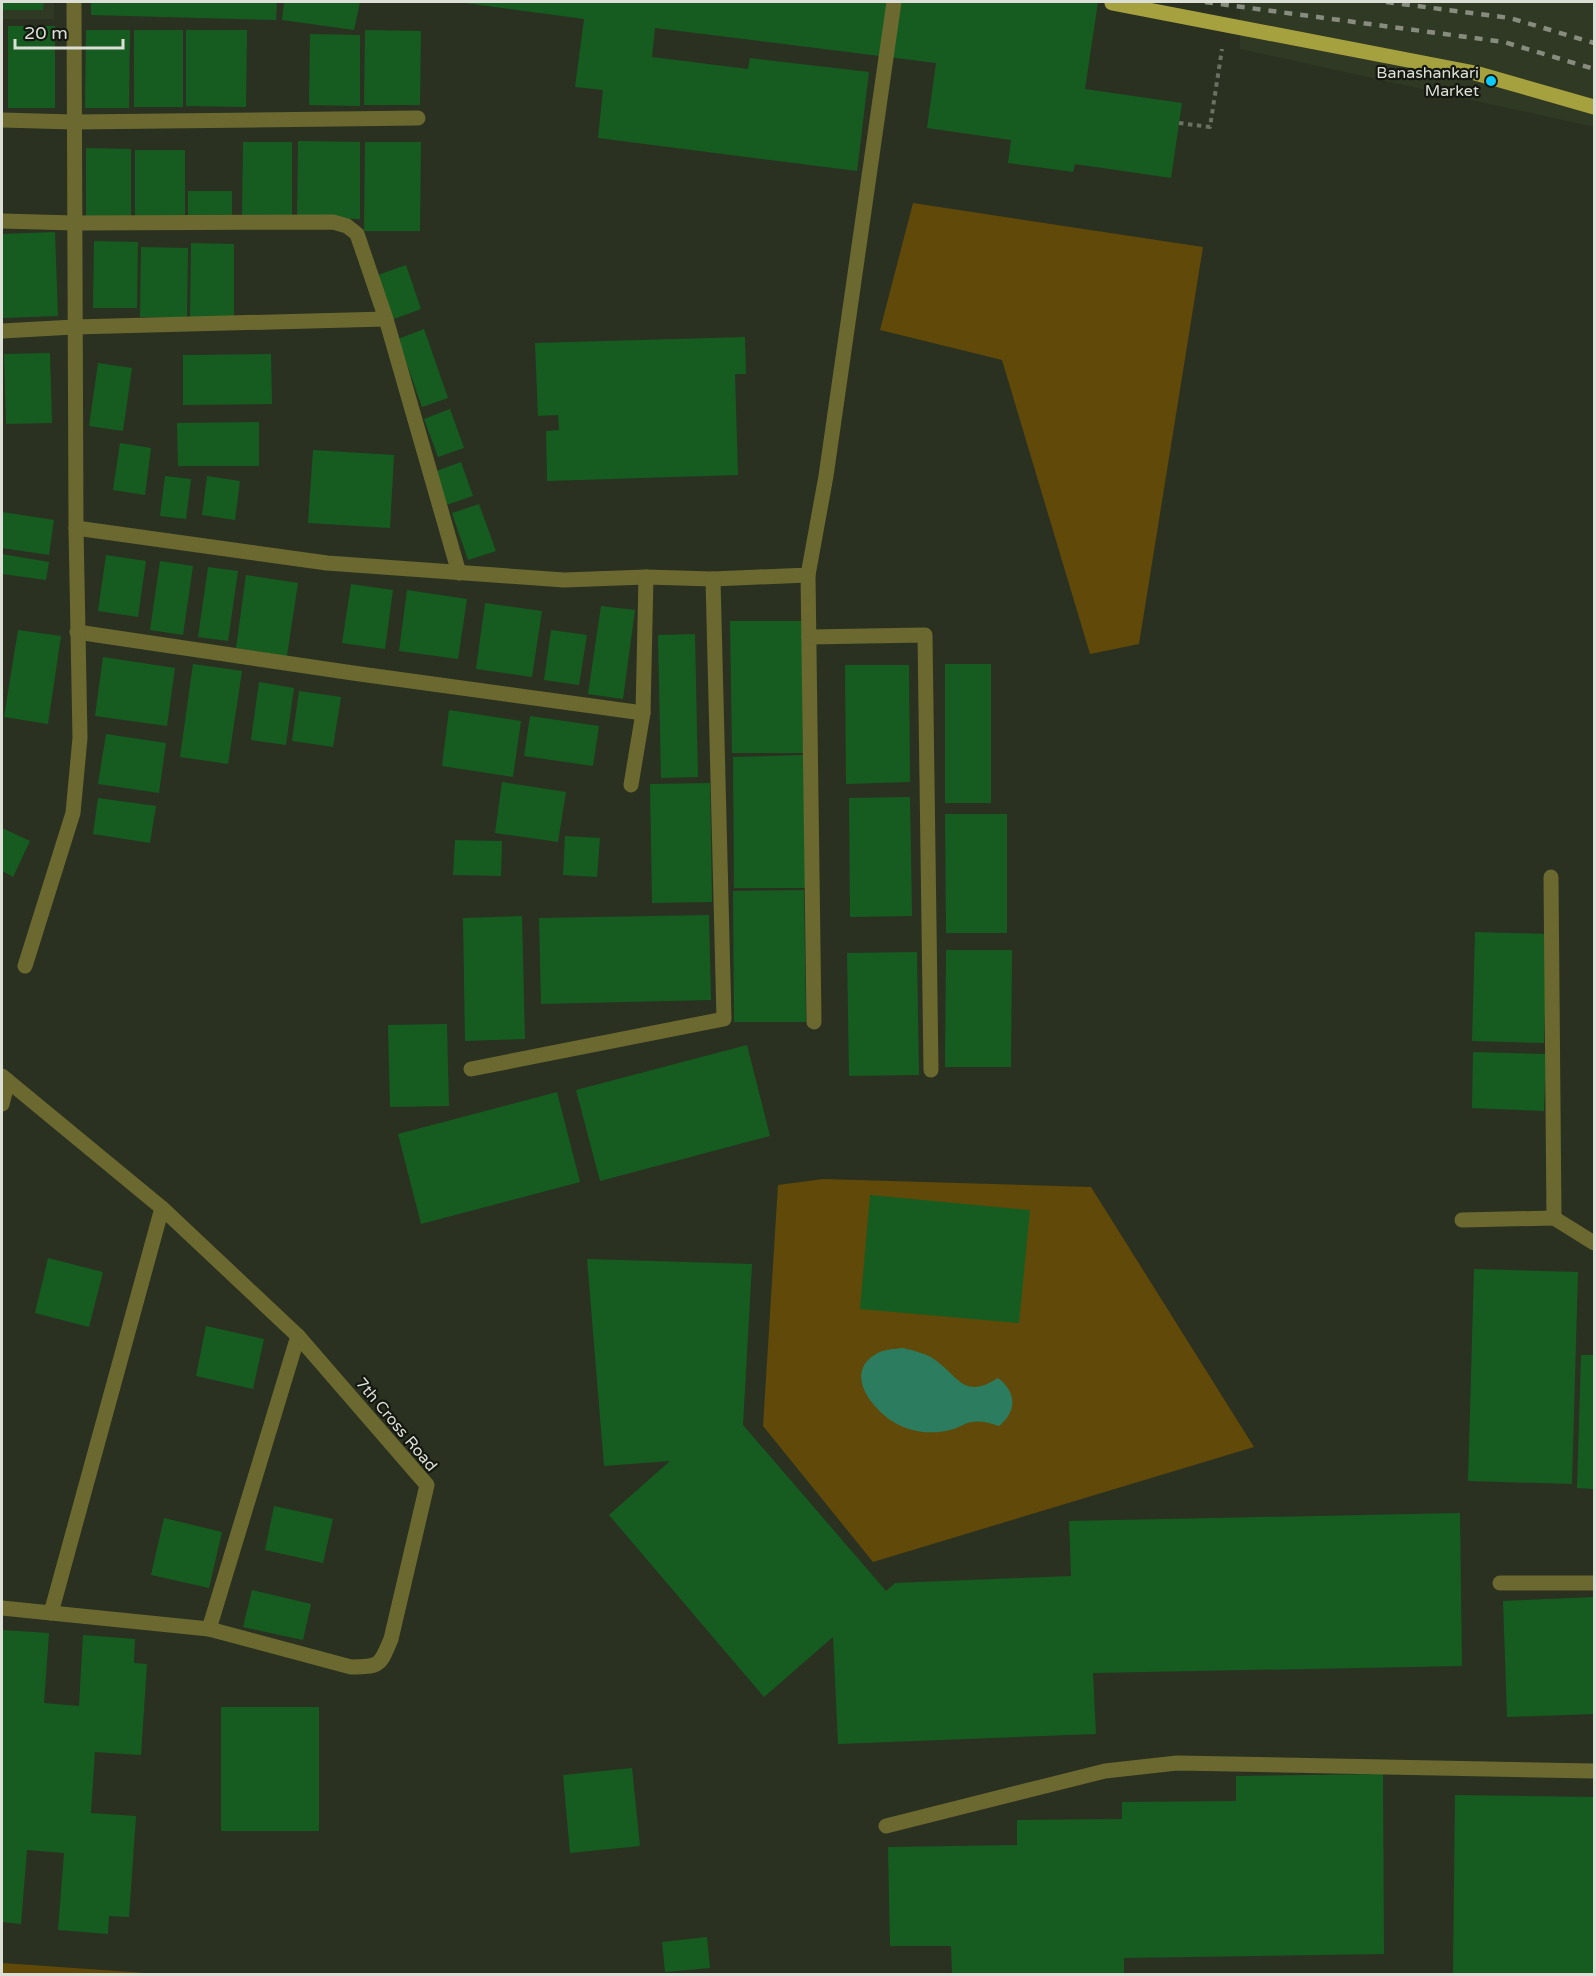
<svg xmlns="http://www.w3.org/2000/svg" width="1596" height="1976" font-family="'Varela Round',sans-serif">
  <rect width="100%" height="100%" fill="#2a3121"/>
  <g fill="#303923">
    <rect x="2" y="2" width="52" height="17"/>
    <polygon points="1240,2 1594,2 1594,127 1240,49"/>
  </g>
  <g fill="#604909">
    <polygon points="913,203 1203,247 1139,644 1090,654 1002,360 880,330"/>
    <polygon points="823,1179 1091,1187 1254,1447 873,1562 763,1426 778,1185"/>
    <polygon points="2,1963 146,1973 146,1974 2,1974"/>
  </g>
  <path fill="#2c7d5f" d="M 903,1348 C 916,1351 928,1354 938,1362 C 961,1381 966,1398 998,1378 C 1017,1392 1017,1412 999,1426 C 987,1422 975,1419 963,1425 C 958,1427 955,1429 950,1430 C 931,1435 909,1432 892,1421 C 871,1407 844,1373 876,1354 C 884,1349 895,1349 903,1348 Z"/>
  <g fill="#165c20">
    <polygon points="2,2 44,2 43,10 2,10"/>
    <polygon points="91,2 277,2 276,20 91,15"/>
    <polygon points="284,2 360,2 354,30 282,20"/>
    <polygon points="457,2 1098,2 1085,89 1182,103 1171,178 1075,164 1073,172 1008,163 1011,140 927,128 936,63 655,28 652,57 748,69 750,58 869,72 857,171 598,138 603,90 575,87 584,19"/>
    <rect x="8" y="26" width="47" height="82"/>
    <polygon points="86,30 130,30 129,108 85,108"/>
    <rect x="134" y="30" width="49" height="77"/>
    <polygon points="186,30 247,30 246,107 186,106"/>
    <polygon points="365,30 421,31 420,105 364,105"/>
    <polygon points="310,34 360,35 360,106 309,105"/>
    <polygon points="298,141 360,142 360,219 297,218"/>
    <polygon points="243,142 292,142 292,219 242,218"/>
    <polygon points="365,142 421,142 420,231 364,231"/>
    <polygon points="86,148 131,149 131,219 86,219"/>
    <rect x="135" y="150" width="50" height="69"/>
    <polygon points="188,191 232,191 232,219 188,218"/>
    <polygon points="55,232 58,316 2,318 2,234"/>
    <polygon points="94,241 138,242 137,308 93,308"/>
    <polygon points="191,243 234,244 234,318 190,318"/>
    <polygon points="141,247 188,248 187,318 140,317"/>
    <polygon points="406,265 421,309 394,319 378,275"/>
    <polygon points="424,329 448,398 422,407 398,339"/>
    <polygon points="745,337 746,374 735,374 738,475 547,481 546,431 559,430 558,415 538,416 535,343"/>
    <polygon points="50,353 52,423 6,424 4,354"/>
    <polygon points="271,354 272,404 183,405 183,355"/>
    <polygon points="98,363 132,368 123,431 89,426"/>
    <polygon points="450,409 464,448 438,457 424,419"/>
    <polygon points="259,422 259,466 178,466 177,423"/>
    <polygon points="120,443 151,448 145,495 113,490"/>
    <polygon points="313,450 394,455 390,528 308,523"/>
    <polygon points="461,462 473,496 443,506 431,473"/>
    <polygon points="165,476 191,479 186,519 160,516"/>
    <polygon points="207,476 240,481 235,520 202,515"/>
    <polygon points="479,504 496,551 468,560 452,513"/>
    <polygon points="2,512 54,520 49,555 2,548"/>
    <polygon points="2,554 49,562 46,580 2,574"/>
    <polygon points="106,555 146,561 138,617 98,611"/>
    <polygon points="160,561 193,566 183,635 150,630"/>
    <polygon points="208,567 238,571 228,641 198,637"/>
    <polygon points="246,575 298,583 287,656 236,648"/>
    <polygon points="351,584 393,590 385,649 342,643"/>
    <polygon points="407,590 467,599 458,659 399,651"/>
    <polygon points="485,603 542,611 532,677 476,669"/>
    <polygon points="601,606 635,610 623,699 588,694"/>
    <polygon points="730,621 802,621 803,753 732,753"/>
    <polygon points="18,630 61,636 48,724 4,717"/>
    <polygon points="551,630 587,635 579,685 544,680"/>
    <polygon points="695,634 698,777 661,778 658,635"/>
    <polygon points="103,657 175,668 167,726 95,716"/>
    <polygon points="193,664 242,671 228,764 180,757"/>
    <rect x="945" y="664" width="46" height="139"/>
    <polygon points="845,665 909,665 910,782 846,784"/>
    <polygon points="259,682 294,688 286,745 251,740"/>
    <polygon points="299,691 341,697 333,747 292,741"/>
    <polygon points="449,710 521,721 513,777 442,766"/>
    <polygon points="530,716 599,726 593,766 524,756"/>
    <polygon points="106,734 166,743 159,793 98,784"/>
    <polygon points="804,755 806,888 734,888 733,757"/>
    <polygon points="502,782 566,792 558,842 495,833"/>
    <polygon points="710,783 712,902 652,903 650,784"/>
    <polygon points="910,797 912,916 850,917 849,798"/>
    <polygon points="98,798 156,806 150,843 93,834"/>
    <polygon points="945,814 1007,814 1007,933 946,933"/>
    <polygon points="2,828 30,841 13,877 2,871"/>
    <polygon points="565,836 600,838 597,877 563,875"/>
    <polygon points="455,840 502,841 501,876 453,875"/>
    <polygon points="804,890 806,1022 734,1022 733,891"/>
    <polygon points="709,915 711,1000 541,1004 539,918"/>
    <polygon points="522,916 525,1039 465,1041 463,918"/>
    <polygon points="1475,932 1547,934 1544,1043 1472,1041"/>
    <polygon points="946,950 1012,950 1011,1067 945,1067"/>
    <polygon points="917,952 919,1075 849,1076 847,953"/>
    <polygon points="447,1024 449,1106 390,1107 388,1025"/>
    <polygon points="747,1045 770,1136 600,1181 576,1090"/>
    <polygon points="1473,1052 1546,1054 1544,1111 1472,1108"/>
    <polygon points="557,1092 580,1182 421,1224 398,1134"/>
    <polygon points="870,1195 1030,1210 1019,1323 860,1309"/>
    <polygon points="48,1258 103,1272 89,1327 35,1313"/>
    <polygon points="587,1259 752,1264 743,1425 886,1591 895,1583 1071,1576 1069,1521 1460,1513 1462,1666 1093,1673 1096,1734 838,1744 833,1637 764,1697 609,1515 670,1461 604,1466"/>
    <polygon points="1474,1269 1578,1272 1572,1484 1468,1481"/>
    <polygon points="206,1326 264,1339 253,1389 196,1376"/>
    <polygon points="1581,1355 1594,1355 1594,1489 1577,1488"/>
    <polygon points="274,1506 333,1519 323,1563 265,1550"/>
    <polygon points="164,1518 222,1532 209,1588 151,1575"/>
    <polygon points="252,1590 311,1604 303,1640 243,1627"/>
    <polygon points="1594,1597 1594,1714 1507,1717 1503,1601"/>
    <polygon points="2,1630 49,1633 44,1703 79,1706 83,1635 135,1639 134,1663 147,1664 141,1755 95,1752 91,1813 136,1816 129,1917 109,1916 108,1934 58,1930 64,1853 27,1850 21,1924 2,1922"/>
    <rect x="221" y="1707" width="98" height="124"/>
    <polygon points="632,1768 640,1846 570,1853 563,1775"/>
    <polygon points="1383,1774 1384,1954 1124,1958 1124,1974 952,1974 951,1946 890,1946 888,1847 1017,1845 1017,1820 1122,1819 1122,1802 1236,1801 1236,1776"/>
    <polygon points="1455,1795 1594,1797 1594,1974 1453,1974"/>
    <polygon points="707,1937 710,1968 665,1972 662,1942"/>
  </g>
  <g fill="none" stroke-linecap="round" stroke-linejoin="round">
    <polyline stroke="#6a7062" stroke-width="4" stroke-dasharray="4.5 4.5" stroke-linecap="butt" points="1179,123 1210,127 1222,49"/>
    <g stroke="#6b692f" stroke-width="15">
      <polyline points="2,120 73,122 418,118"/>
      <polyline points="2,221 75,223 333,222 347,226 357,234 386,319 459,573"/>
      <polyline points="2,331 74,327 386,319"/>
      <polyline points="76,528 327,563 564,580 646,577 713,579 808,575 826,476 894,2"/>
      <polyline points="808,575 814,1022"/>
      <polyline points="77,632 353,673 643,713"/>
      <polyline points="809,637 925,635 931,1070"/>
      <polyline points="631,785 643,713 646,577"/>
      <polyline points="1551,877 1554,1218"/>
      <polyline points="25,966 73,813 80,738 76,528 74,2"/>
      <polyline points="471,1069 724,1019 713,579"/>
      <path d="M 2,1076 L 162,1208 L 298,1336 L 427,1485 L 391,1639 C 380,1665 381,1667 351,1667 L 209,1629 L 2,1608"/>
      <polyline points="2,1104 8,1081"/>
      <polyline points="1462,1220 1554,1218 1594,1243"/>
      <polyline points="1500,1583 1594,1583"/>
      <polyline points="51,1613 162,1208"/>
      <polyline points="209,1629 298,1336"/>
      <polyline points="886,1826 1105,1771 1177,1763 1594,1771"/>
    </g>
    <polyline stroke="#a6a13f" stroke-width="15" points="1112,3 1475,73 1594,107"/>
    <g stroke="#878c7f" stroke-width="4.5" stroke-dasharray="8 8" stroke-linecap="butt">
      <polyline points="1205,2 1504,42 1594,69"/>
      <polyline points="1386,2 1510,18 1594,43"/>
    </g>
  </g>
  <circle fill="#0ecafa" stroke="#151810" stroke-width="2" cx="1491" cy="81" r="6"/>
  <g text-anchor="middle" stroke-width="4.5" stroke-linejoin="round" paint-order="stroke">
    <g font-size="16" fill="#dbdfd5" stroke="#151810" text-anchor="end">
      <text x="1479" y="78">Banashankari<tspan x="1479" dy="18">Market</tspan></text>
    </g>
    <g font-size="16" fill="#dbdfd5" stroke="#151810">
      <text transform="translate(397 1424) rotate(50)" y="6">7th Cross Road</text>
    </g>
  </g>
  <rect width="1596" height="1976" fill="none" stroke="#dbdfd5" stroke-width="6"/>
  <path d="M15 39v9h108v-9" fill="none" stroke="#dbdfd5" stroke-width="3"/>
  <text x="24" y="39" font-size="18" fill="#dbdfd5" stroke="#151810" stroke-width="4.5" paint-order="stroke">20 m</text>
</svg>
